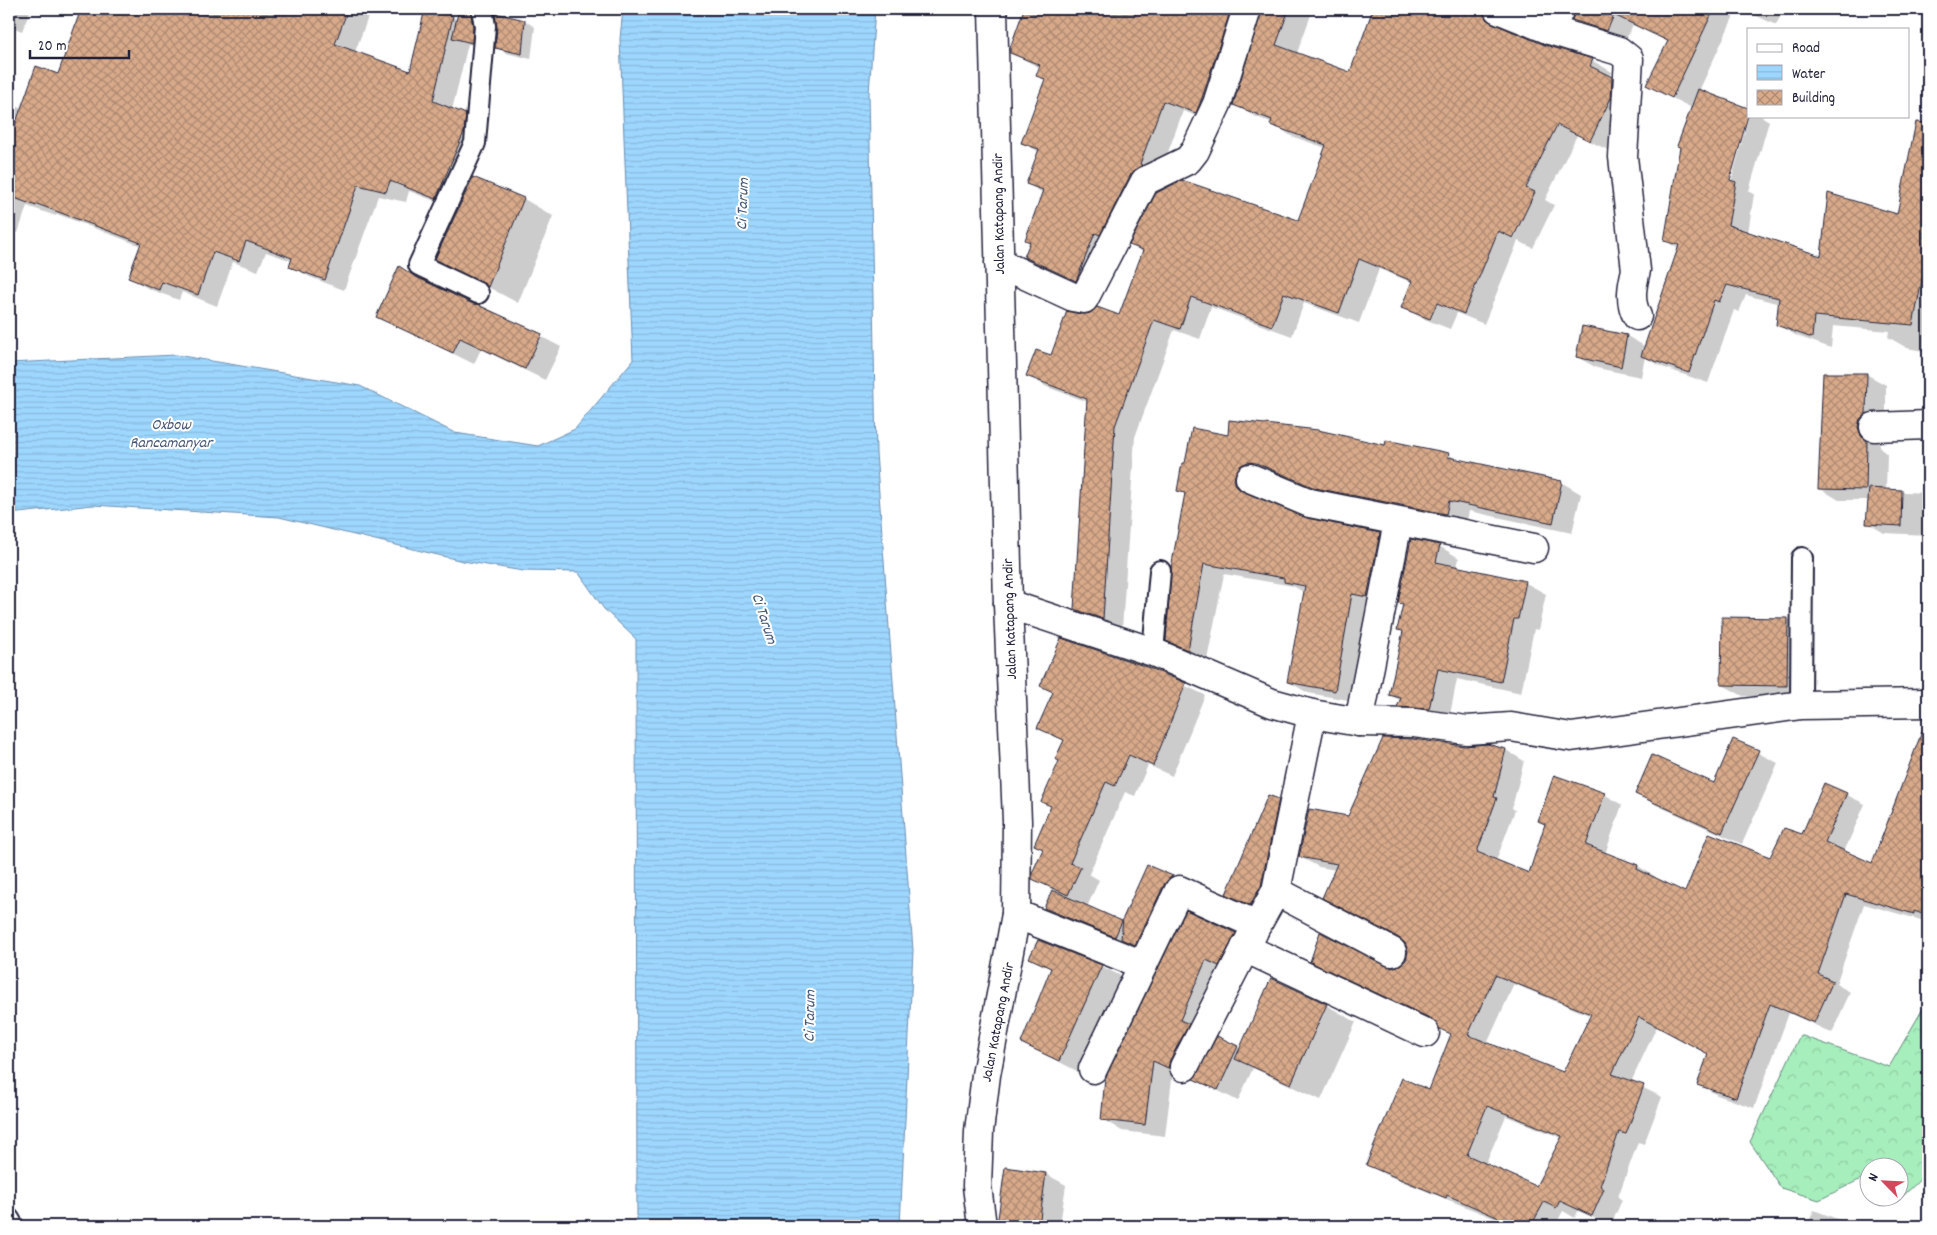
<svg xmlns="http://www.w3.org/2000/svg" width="1937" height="1235" font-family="Dekko,sans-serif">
  <defs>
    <pattern id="forest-crowns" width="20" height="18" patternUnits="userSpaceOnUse" patternTransform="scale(1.25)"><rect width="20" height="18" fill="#a6eebc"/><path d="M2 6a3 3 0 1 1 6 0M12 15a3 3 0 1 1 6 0" fill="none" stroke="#8fcca2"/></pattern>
    <pattern id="water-rules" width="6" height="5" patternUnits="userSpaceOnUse" patternTransform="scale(1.25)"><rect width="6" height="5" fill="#9ed7fe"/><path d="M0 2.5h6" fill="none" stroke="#88b8db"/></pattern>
    <pattern id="building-cross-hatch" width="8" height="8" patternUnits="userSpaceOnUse" patternTransform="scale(1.25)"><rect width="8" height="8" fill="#d8aa8a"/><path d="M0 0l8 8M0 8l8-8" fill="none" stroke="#af8a72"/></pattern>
  </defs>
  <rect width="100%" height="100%" fill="#fff"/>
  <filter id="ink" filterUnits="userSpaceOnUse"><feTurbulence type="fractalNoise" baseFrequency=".02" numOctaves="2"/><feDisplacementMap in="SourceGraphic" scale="10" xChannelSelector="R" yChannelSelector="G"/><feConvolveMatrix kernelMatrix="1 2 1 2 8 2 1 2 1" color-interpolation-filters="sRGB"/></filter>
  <g filter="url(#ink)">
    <polygon fill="url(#forest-crowns)" stroke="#64887c" points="1928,1000 1928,1172 1902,1197 1900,1196 1900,1168 1870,1168 1869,1182 1861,1179 1819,1200 1781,1188 1750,1142 1800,1035 1889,1067"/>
    <polygon fill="url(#water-rules)" stroke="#6c8fb0" points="623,9 875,9 869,93 876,453 913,950 900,1226 637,1226 636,639 604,609 578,572 523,571 463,561 279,517 93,505 9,514 9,363 176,355 360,386 455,433 538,446 575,429 633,360 620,39"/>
    <g fill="#0003" fill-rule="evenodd">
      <polygon points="9,9 31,9 22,31 9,26"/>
      <polygon points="78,9 371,9 355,52 411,73 453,17 458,20 461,9 470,9 480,15 481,47 468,44 452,110 485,126 483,144 456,209 409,191 406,202 378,196 344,290 310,277 291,266 292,261 266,252 258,271 233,262 217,306 182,292 179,300 149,289 130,278 141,246 57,214 56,216 27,206 18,233 9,230 9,102 22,109 58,75 81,11"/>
      <polygon points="1025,9 1256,9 1216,123 1183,111 1159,177 1096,291 1026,257 1043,193 1027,184 1039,152 1023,143 1046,79 1038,75 1040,68 1011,53"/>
      <polygon points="1263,9 1305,9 1312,12 1297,53 1351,73 1373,9 1507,9 1502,24 1505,30 1545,46 1593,61 1612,72 1610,77 1632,89 1610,151 1577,135 1545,200 1554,205 1533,248 1518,241 1484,324 1457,313 1450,329 1422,318 1403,307 1413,283 1379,269 1359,323 1304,303 1292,336 1211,307 1200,339 1174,330 1135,437 1122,629 1095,620 1075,609 1088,402 1047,387 1028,376 1052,357 1081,316 1119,317 1143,252 1131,245 1299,222 1326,148 1291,136 1272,123 1254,116 1234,105"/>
      <polygon points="1576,9 1737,9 1699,91 1748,109 1727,186 1730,186 1749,116 1761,116 1769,121 1749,191 1754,194 1748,233 1822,257 1898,215 1909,164 1928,168 1928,352 1907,348 1888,337 1889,331 1833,326 1831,348 1797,336 1778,325 1780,304 1746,295 1739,312 1734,310 1708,383 1662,367 1645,357 1641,377 1597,368 1577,357 1583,327 1627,336 1646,347 1679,249 1665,241 1692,108 1666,95 1668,42 1633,25 1625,41 1592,30 1573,20"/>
      <polygon points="1742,9 1784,9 1776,25"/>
      <polygon points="525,21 535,27 531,59 506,53 496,47"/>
      <polygon points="473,178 524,199 553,216 518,303 436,259"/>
      <polygon points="422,281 473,305 481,305 561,347 545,380 481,349 474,364 377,316"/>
      <polygon points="1866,374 1886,385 1886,425 1878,439 1881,449 1887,454 1886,491 1926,493 1923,442 1928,441 1928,535 1884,533 1868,523 1869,500 1839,500 1819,488"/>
      <polygon points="1229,436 1386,447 1448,454 1460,461 1561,482 1581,494 1572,533 1469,511 1466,525 1335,499 1277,474 1268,473 1254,491 1256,499 1306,519 1379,534 1399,545 1354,701 1308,693 1289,682 1305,593 1293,586 1224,574 1207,660 1167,640 1186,495 1179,491"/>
      <polygon points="1439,546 1459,558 1457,568 1526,583 1546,594 1538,630 1534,629 1521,693 1457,679 1449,720 1418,718 1399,707 1401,701 1390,695 1404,632 1398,629 1404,604 1400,602"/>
      <polygon points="1788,619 1807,630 1807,697 1743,696 1723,685"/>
      <polygon points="1147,668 1205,695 1172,776 1148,765 1135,796 1125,792 1089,874 1099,880 1087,907 1124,924 1148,867 1191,889 1143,950 1065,919 1045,908 1053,890 1033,878 1044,849 1064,741 1038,727"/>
      <path d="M 1928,735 L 1928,922 L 1864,904 L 1836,984 L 1850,992 L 1832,1033 L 1789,1013 L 1754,1108 L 1717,1095 L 1699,1084 L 1710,1054 L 1657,1026 L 1631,1082 L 1662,1097 L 1644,1144 L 1638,1142 L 1618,1197 L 1622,1200 L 1611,1225 L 1578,1211 L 1575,1218 L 1563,1211 L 1555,1226 L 1502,1226 L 1499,1225 L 1501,1221 L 1386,1175 L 1368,1165 L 1430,1091 L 1452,1035 L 1435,1021 L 1312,961 L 1393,969 L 1401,967 L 1407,959 L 1409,951 L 1407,943 L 1336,870 L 1319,867 L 1300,857 L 1349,817 L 1465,747 L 1487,746 L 1506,750 L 1524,761 L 1512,808 L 1515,810 L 1496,861 L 1529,875 L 1604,794 L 1622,805 L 1605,854 L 1638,866 L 1656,877 L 1655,879 L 1686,894 L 1771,859 L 1802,836 L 1825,784 L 1865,804 L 1844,852 L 1873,864 L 1925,750 ZM 1514,984 L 1591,1016 L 1564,1074 L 1487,1044 ZM 1506,1116 L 1562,1138 L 1537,1188 L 1485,1165 Z"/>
      <polygon points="1734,741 1778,763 1742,844 1656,805 1637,793 1715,785"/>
      <polygon points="1278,800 1298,812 1271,915 1228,894"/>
      <polygon points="1187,912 1255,945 1173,1071 1165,1136 1122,1131 1102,1119"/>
      <polygon points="1031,958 1101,966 1141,986 1136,996 1118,985 1079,1072 1022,1043 1051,969"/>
      <polygon points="1326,1005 1356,1022 1321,1100 1253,1068 1238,1101 1195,1079 1237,1047 1241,1049"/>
      <polygon points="1006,1168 1046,1174 1066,1185 1061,1218 1100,1226 998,1226"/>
      <polygon points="1814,1210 1845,1222 1853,1226 1807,1226"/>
    </g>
    <g fill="url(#building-cross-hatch)" stroke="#22223b" fill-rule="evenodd">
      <polygon points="81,9 348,9 335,44 410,71 425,9 453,16 433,101 466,114 464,132 436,199 390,181 386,192 358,185 325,280 289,267 292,258 246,241 239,261 213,252 198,295 162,282 159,290 128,278 141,243 37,204 36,206 9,196 9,142 36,66 58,74"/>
      <polygon points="459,9 470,9 473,27 472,43 452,38"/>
      <polygon points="1024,9 1231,9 1202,98 1196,113 1163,101 1140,164 1142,165 1131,174 1100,235 1095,233 1076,281 1024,257 1030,242 1025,240 1043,190 1026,184 1039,149 1021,143 1045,79 1036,76 1040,65 1010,53 1010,48"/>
      <polygon points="1262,9 1289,9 1276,45 1350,72 1373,9 1476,9 1483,12 1486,19 1492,23 1545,45 1593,59 1590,66 1612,77 1611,98 1590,141 1557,125 1526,188 1535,192 1513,238 1498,231 1464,314 1437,303 1430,319 1401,308 1412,281 1359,259 1339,313 1284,293 1272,326 1191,297 1180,329 1154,320 1115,426 1103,619 1074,609 1087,399 1026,376 1036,350 1051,355 1067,311 1081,314 1090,313 1097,307 1119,315 1143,250 1129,245 1156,193 1182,180 1298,220 1326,145 1270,125 1272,120 1233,105"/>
      <polygon points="1575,9 1714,9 1672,98 1646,85 1668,41 1614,15 1607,31 1572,20"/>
      <polygon points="495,13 525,20 522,54 495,48 497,27"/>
      <polygon points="1698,89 1748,108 1748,116 1730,180 1736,182 1728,225 1821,256 1828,193 1897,214 1916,122 1928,123 1928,250 1913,325 1814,316 1812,338 1776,325 1779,298 1727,285 1719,302 1714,300 1689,373 1641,356 1679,245 1664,241 1680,147 1677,146"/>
      <polygon points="473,177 524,198 488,287 435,259"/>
      <polygon points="399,266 414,276 473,304 481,304 480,306 542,334 525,369 460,338 453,353 376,317"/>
      <polygon points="1582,326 1627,335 1621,367 1576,357"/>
      <polygon points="1823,373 1867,373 1866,414 1860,419 1858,427 1861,436 1867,441 1866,490 1818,489"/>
      <polygon points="1229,420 1318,430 1385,445 1386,440 1449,453 1448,457 1562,481 1553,523 1449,501 1446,514 1315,488 1256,463 1248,462 1241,465 1236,472 1234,480 1237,487 1244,492 1307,518 1380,533 1367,597 1352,594 1335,691 1287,682 1305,586 1284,582 1284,578 1204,564 1188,650 1166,641 1171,568 1185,493 1177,491 1182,463 1185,463 1192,428 1228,435"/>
      <polygon points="1869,488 1902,490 1901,526 1866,524"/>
      <polygon points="1411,539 1440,545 1436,562 1526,581 1518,619 1514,619 1501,682 1438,669 1429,709 1397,707 1401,698 1389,695 1403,631 1397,630 1403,604 1398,603"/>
      <polygon points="1722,617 1788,618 1787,686 1721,685"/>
      <polygon points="1061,638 1147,667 1186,683 1153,766 1129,755 1115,786 1106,782 1070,863 1081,867 1068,895 1032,879 1032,873 1043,849 1034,845 1051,806 1041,802 1059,761 1055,759 1064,740 1037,728 1053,692 1040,686"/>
      <path d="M 1926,721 L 1928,721 L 1928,916 L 1914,911 L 1914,914 L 1846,894 L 1818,974 L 1833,981 L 1814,1023 L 1770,1004 L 1736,1098 L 1697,1085 L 1708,1054 L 1639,1017 L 1612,1074 L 1644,1085 L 1626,1134 L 1619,1132 L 1600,1186 L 1604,1189 L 1592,1216 L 1560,1201 L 1556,1208 L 1544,1202 L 1531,1226 L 1497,1226 L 1501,1219 L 1447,1195 L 1446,1198 L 1366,1165 L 1402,1078 L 1429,1090 L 1451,1034 L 1440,1029 L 1432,1019 L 1310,962 L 1320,932 L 1392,968 L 1400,965 L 1406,960 L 1408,951 L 1405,943 L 1399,938 L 1322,898 L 1337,864 L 1299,857 L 1309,809 L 1348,816 L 1383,738 L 1413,739 L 1465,746 L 1487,744 L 1506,749 L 1494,797 L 1497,798 L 1477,852 L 1529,873 L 1545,824 L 1538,821 L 1554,775 L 1605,793 L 1586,845 L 1638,865 L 1637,869 L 1685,892 L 1709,833 L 1770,857 L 1784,828 L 1802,834 L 1824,783 L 1847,793 L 1825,842 L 1872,863 ZM 1495,975 L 1591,1014 L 1563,1072 L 1468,1035 ZM 1487,1106 L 1562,1136 L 1536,1186 L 1467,1155 Z"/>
      <polygon points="1733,739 1759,750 1722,833 1635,794 1652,755 1714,783"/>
      <polygon points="1268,795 1279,799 1261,886 1250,905 1226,894"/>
      <polygon points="1147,865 1173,876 1165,883 1135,945 1121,939 1123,918"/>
      <polygon points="1052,890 1122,921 1115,937 1044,908"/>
      <polygon points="1186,910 1236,933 1219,966 1206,960 1180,1020 1189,1024 1170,1060 1168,1068 1153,1061 1145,1125 1101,1120 1105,1078"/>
      <polygon points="1038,940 1102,965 1059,1061 1021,1043 1051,968 1029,958"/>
      <polygon points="1271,978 1327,1004 1291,1084 1235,1059"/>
      <polygon points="1217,1036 1238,1046 1218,1090 1193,1079"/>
      <polygon points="1005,1167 1046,1173 1039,1226 997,1226"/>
    </g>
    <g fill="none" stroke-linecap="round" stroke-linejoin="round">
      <defs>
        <g id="lane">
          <polyline points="478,293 419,265 475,143 485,26 482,9"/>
          <polyline points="1153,652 1160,571"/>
          <polyline points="1801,705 1802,558"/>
          <polyline points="9,1219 13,1226"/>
        </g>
        <g id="street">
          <path d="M 1498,9 L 1550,30 L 1619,51 L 1629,59 L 1623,157 L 1636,270 C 1632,286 1629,301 1637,316"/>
          <polyline points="1550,30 1560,9"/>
          <polyline points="999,263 1073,297 1084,299 1145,181 1188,160 1195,151 1217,104 1247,9"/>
          <polyline points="1874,427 1928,425"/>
          <polyline points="1250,478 1310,503 1534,548"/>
          <polyline points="1008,604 1153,652 1272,703 1312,714 1359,722 1414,723 1467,730 1511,727 1571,737 1801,705 1928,703"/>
          <polyline points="1359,722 1398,522"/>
          <polyline points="1276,891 1392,952"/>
          <polyline points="1016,914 1143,965"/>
          <polyline points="1245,948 1425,1033"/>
          <polyline points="1184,1067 1254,931"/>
          <polyline points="1093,1069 1179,890 1257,925 1276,891 1312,714"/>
        </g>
        <polyline id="secondary" points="982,1226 977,1186 979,1131 986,1075 1016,914 1017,821 1008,604 993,9"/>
      </defs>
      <use href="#lane" stroke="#22223b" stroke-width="24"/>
      <use href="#street" stroke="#22223b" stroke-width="31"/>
      <use href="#secondary" stroke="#22223b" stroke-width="31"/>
      <use href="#lane" stroke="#fff" stroke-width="20"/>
      <use href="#street" stroke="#fff" stroke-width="28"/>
      <use href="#secondary" stroke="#fff" stroke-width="28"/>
    </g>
  </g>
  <g text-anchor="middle" stroke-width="4" stroke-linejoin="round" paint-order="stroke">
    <g font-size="15" fill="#22223b" stroke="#fff">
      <text transform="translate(998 214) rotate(-91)" y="5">Jalan Katapang Andir</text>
      <text transform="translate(1009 619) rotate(-92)" y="5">Jalan Katapang Andir</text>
      <text transform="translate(997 1022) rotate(-79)" y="5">Jalan Katapang Andir</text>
    </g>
    <g font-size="16" font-style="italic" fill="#475876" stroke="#fff">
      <text transform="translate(741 204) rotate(-88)" y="6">Ci Tarum</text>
      <text x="171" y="429">Oxbow<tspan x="171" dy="18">Rancamanyar</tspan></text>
      <text transform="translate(766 618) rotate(72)" y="6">Ci Tarum</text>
      <text transform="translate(808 1016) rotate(-89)" y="6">Ci Tarum</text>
    </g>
  </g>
  <rect width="1937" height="1235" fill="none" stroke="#fff" stroke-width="30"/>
  <rect x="15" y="15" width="1907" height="1205" fill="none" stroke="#22223b" stroke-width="2" filter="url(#ink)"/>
  <rect x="1747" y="28" width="162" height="90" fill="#ffffff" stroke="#a7a7b1"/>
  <rect x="1757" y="44" width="25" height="8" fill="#ffffff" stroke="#a7a7b1"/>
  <text x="1792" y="52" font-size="15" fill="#22223b">Road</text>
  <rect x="1757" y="65" width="25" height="15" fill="url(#water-rules)" stroke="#a7a7b1"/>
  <text x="1792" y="78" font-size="15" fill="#22223b">Water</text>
  <rect x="1757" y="90" width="25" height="15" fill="url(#building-cross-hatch)" stroke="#a7a7b1"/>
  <text x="1792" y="102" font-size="15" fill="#22223b">Building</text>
  <g transform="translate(1884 1182) rotate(294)"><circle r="24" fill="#ffffff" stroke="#a7a7b1"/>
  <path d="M0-4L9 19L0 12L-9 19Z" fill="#d1495b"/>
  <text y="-8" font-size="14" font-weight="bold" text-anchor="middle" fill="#22223b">N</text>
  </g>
  <path d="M30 50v8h99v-8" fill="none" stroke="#22223b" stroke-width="2.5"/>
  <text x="38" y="50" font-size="15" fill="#22223b" stroke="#ffffff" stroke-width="4" paint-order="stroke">20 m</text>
</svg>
